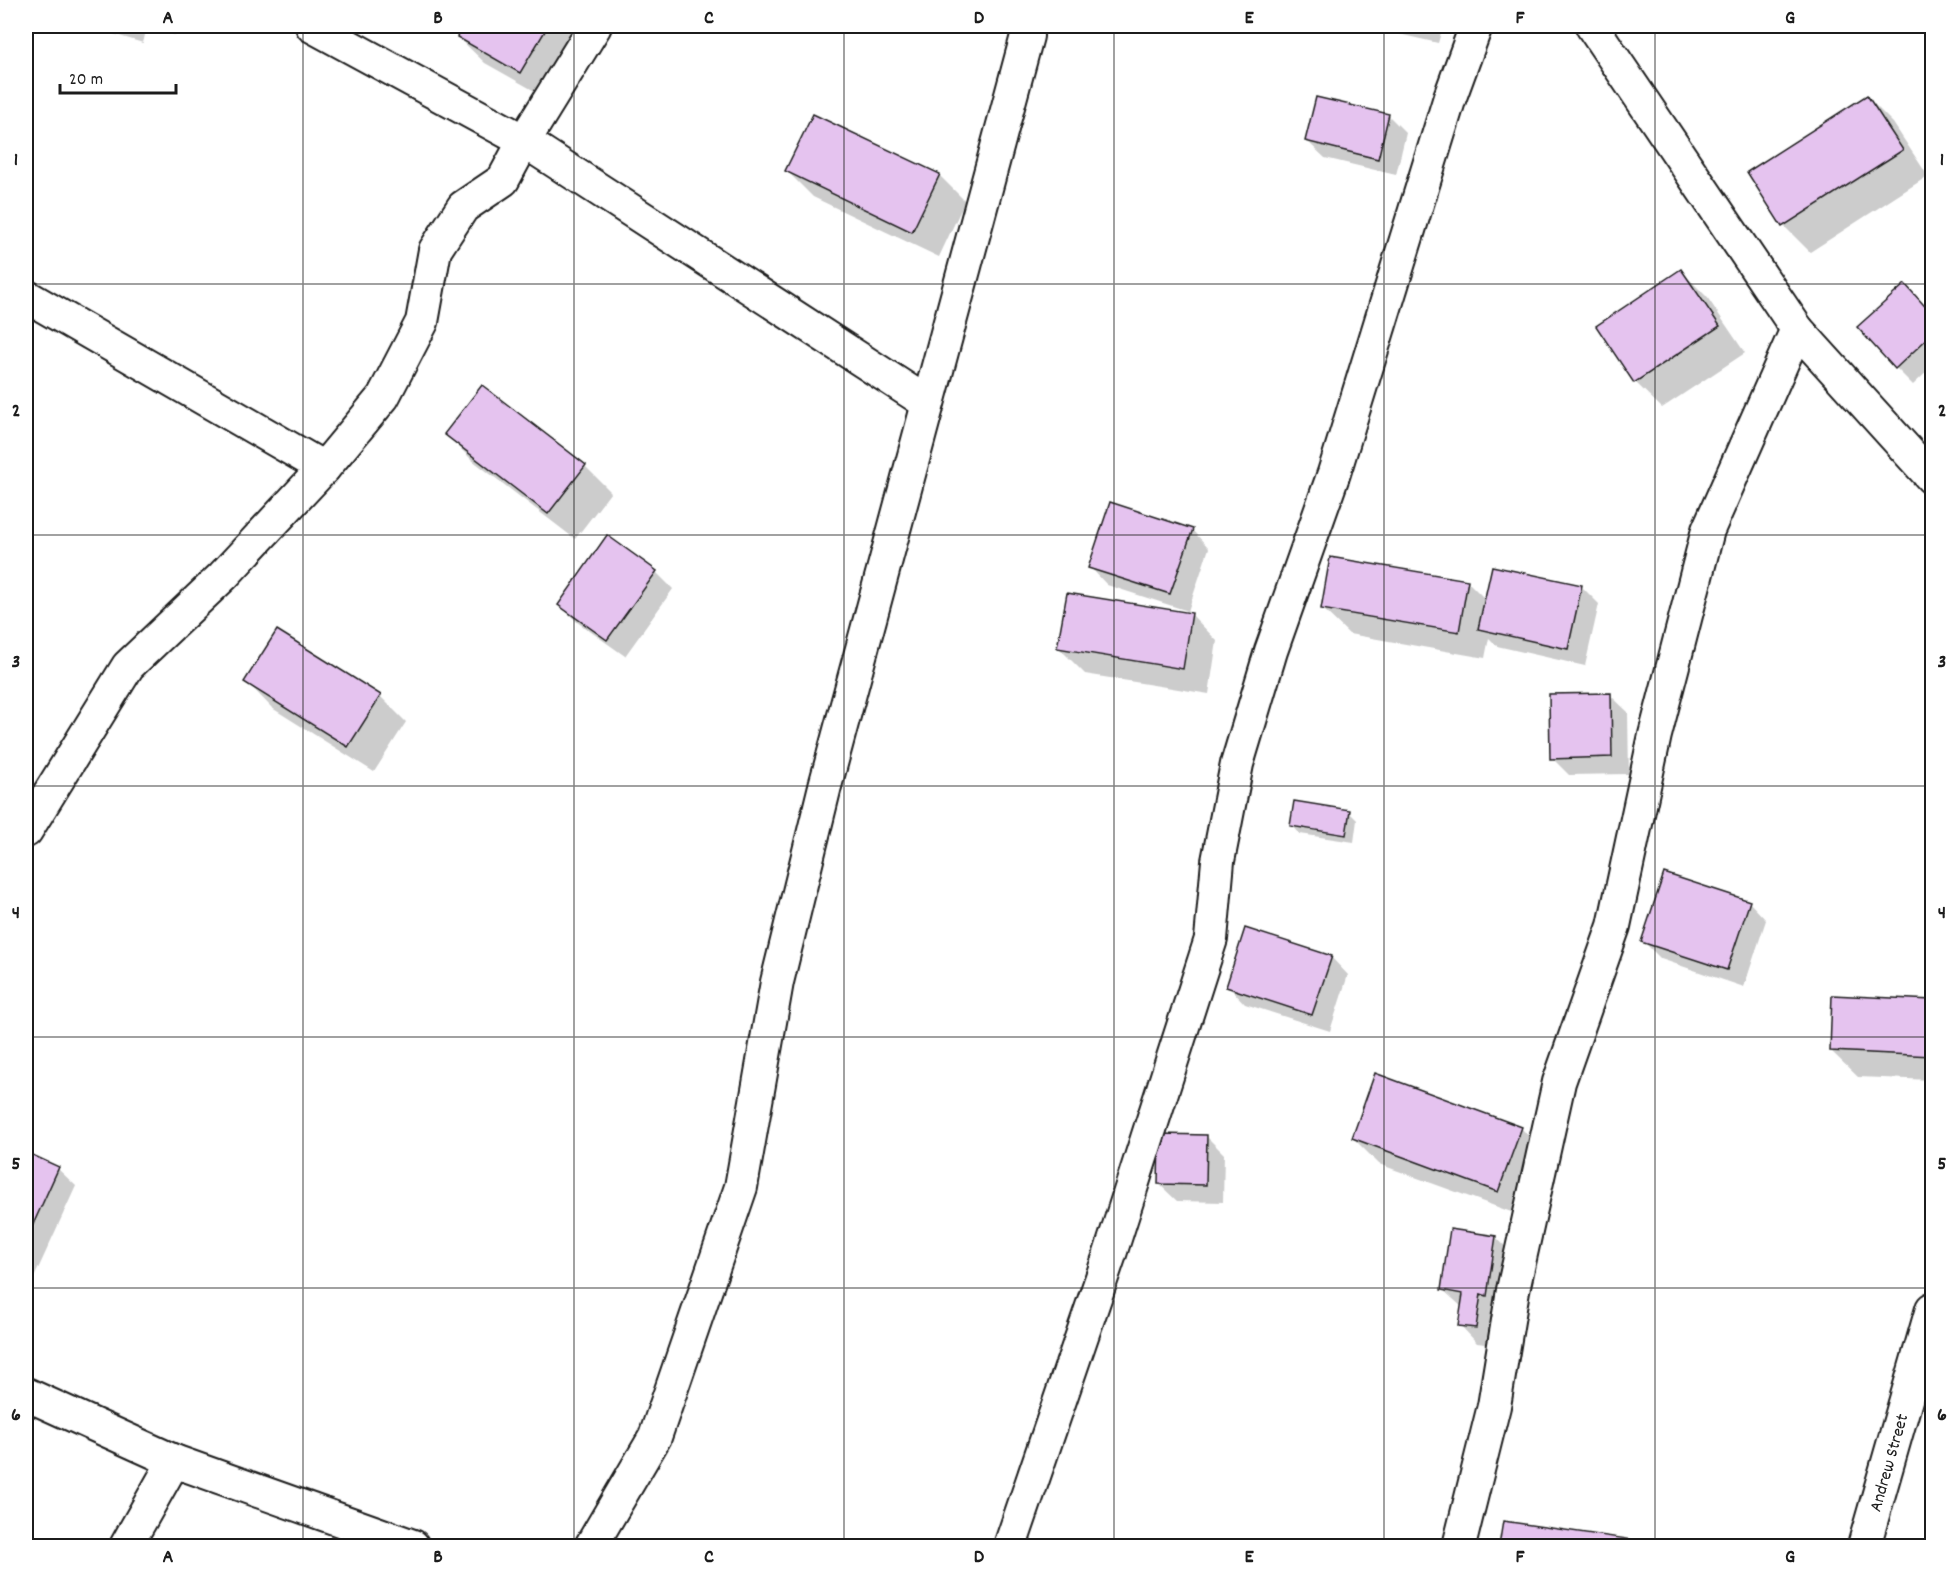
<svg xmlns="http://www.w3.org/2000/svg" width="1958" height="1572" font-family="Dekko,sans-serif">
  <rect width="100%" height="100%" fill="#fff"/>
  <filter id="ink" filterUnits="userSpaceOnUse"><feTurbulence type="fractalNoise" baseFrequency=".0167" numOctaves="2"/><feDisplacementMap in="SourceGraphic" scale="12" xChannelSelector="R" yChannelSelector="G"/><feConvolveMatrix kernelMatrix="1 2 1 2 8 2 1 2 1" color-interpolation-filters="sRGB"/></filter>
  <g filter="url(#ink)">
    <g fill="#0003">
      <polygon points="104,26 178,26 175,35 147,27 143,43 113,34"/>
      <polygon points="465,26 589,26 547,98 485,63 458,37"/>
      <polygon points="859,26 1004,26 1004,32 864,31"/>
      <polygon points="1364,26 1443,26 1438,43"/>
      <polygon points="1867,97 1893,123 1928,176 1810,252 1784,226"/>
      <polygon points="1388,115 1406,133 1396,175 1325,158 1307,141"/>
      <polygon points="787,171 939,175 965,201 939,257 813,197"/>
      <polygon points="1681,271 1707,297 1745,353 1662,408 1635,382"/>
      <polygon points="1905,286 1932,314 1932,367 1913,385 1896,368"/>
      <polygon points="446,434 585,466 611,492 575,539 472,460"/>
      <polygon points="1192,530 1209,548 1188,611 1107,585 1090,567"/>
      <polygon points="1493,567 1582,587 1599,604 1585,666 1497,646 1489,638 1485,658 1349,634 1322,608 1468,582 1486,600"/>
      <polygon points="656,572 673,589 625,656 577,622 560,605"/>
      <polygon points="1191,614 1217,641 1209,694 1085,674 1059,648"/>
      <polygon points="246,681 380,696 406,722 374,772 272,708"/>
      <polygon points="1610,695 1628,712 1629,774 1569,775 1552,758"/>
      <polygon points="1349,812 1357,820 1354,842 1300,834 1292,825"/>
      <polygon points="1749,902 1766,920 1744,987 1661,959 1643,941"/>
      <polygon points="1331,957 1348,975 1330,1031 1245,1004 1228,986"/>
      <polygon points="1834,997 1932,1001 1932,1080 1858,1077 1831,1051"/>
      <polygon points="1521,1128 1547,1155 1525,1217 1379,1164 1353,1138"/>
      <polygon points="1207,1137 1224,1154 1223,1202 1177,1201 1159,1184"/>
      <polygon points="26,1154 58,1169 76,1186 33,1280 26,1277"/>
      <polygon points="1496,1237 1513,1255 1493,1345 1477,1343 1460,1325 1462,1307 1442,1289"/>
      <polygon points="1504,1523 1647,1544 1650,1546 1500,1546"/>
    </g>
    <g fill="#e5c3ef" stroke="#1c1c1c" stroke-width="1.5">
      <polygon points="463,26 548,26 520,73 457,37"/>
      <polygon points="1867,95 1903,150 1782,227 1747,172"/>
      <polygon points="1316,97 1389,114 1378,159 1305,141"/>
      <polygon points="813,114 940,174 912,232 785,171"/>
      <polygon points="1681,269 1720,326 1634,383 1596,326"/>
      <polygon points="1905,284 1932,314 1932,334 1895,369 1857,327"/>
      <polygon points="482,385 586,465 548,514 444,434"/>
      <polygon points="1110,502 1193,529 1170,594 1088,568"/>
      <polygon points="607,535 657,571 607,640 558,605"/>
      <polygon points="1330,557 1468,580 1459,632 1321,609"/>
      <polygon points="1492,566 1582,585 1568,649 1478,629"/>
      <polygon points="1067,593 1192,613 1183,669 1057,648"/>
      <polygon points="277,630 381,695 348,747 244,682"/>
      <polygon points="1611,693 1612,757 1550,759 1549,694"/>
      <polygon points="1294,801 1350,810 1346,835 1290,826"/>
      <polygon points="1664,873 1750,901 1727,970 1641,942"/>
      <polygon points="1245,928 1332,956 1312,1015 1226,987"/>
      <polygon points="1832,995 1932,1000 1932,1056 1830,1051"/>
      <polygon points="1375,1073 1522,1127 1498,1192 1352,1138"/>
      <polygon points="1159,1134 1207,1135 1206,1185 1158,1184"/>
      <polygon points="26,1152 59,1167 26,1240"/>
      <polygon points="1450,1229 1496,1236 1487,1296 1481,1294 1476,1328 1458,1326 1463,1294 1441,1290"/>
      <polygon points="1503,1521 1648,1542 1647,1546 1499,1546"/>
    </g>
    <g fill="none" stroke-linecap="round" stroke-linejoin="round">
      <defs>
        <g id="street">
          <polyline points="595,26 524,141 926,402"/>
          <polyline points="1592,26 1797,329 1932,478"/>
          <polyline points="26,296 324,468"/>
          <polyline points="26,831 128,666 223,576 324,468 383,397 422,322 435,250 463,207 503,180 524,141 312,26"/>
          <polyline points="26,1394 174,1461 413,1546"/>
          <polyline points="126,1546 174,1461"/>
          <polyline points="591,1546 655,1437 741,1187 777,982 825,786 1027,36"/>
          <polyline points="1010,1546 1110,1254 1211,939 1218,861 1237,764 1271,651 1334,473 1450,97 1476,26"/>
          <polyline points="1459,1546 1494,1406 1513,1290 1559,1082 1614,926 1655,735 1708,530 1797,329"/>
          <path id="s1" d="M 1864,1546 L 1932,1309"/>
        </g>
      </defs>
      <use href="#street" stroke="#1c1c1c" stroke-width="36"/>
      <use href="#street" stroke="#fff" stroke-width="32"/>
    </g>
  </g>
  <path fill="none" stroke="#1c1c1c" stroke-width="1.5" stroke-opacity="0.55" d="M 303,26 L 303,1546M 574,26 L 574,1546M 844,26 L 844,1546M 1114,26 L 1114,1546M 1384,26 L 1384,1546M 1655,26 L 1655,1546M 26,284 L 1932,284M 26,535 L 1932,535M 26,786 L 1932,786M 26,1037 L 1932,1037M 26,1288 L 1932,1288"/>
  <g text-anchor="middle" stroke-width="4.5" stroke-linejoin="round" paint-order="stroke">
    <g font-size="18" fill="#1c1c1c" stroke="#fff">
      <text dy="6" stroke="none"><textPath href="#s1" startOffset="87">Andrew Street</textPath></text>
    </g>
  </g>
  <rect width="1958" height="1572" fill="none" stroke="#fff" stroke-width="66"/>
  <path d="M60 84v9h116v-9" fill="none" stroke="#1c1c1c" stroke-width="3"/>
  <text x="69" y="84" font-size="18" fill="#1c1c1c" stroke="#ffffff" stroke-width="4.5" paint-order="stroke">20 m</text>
  <rect x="33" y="33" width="1892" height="1506" fill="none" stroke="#1c1c1c" stroke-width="2"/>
  <g font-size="20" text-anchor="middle" font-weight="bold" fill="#1c1c1c">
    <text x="168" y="23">A</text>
    <text x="438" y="23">B</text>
    <text x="709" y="23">C</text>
    <text x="979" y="23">D</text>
    <text x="1249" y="23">E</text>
    <text x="1520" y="23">F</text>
    <text x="1790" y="23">G</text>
    <text x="16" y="165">1</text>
    <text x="1942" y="165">1</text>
    <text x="16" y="416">2</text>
    <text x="1942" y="416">2</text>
    <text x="16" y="667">3</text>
    <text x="1942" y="667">3</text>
    <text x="16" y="918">4</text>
    <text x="1942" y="918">4</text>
    <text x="16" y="1169">5</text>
    <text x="1942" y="1169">5</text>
    <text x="16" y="1420">6</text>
    <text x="1942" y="1420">6</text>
    <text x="168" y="1562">A</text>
    <text x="438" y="1562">B</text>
    <text x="709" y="1562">C</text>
    <text x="979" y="1562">D</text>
    <text x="1249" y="1562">E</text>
    <text x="1520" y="1562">F</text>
    <text x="1790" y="1562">G</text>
  </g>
</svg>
